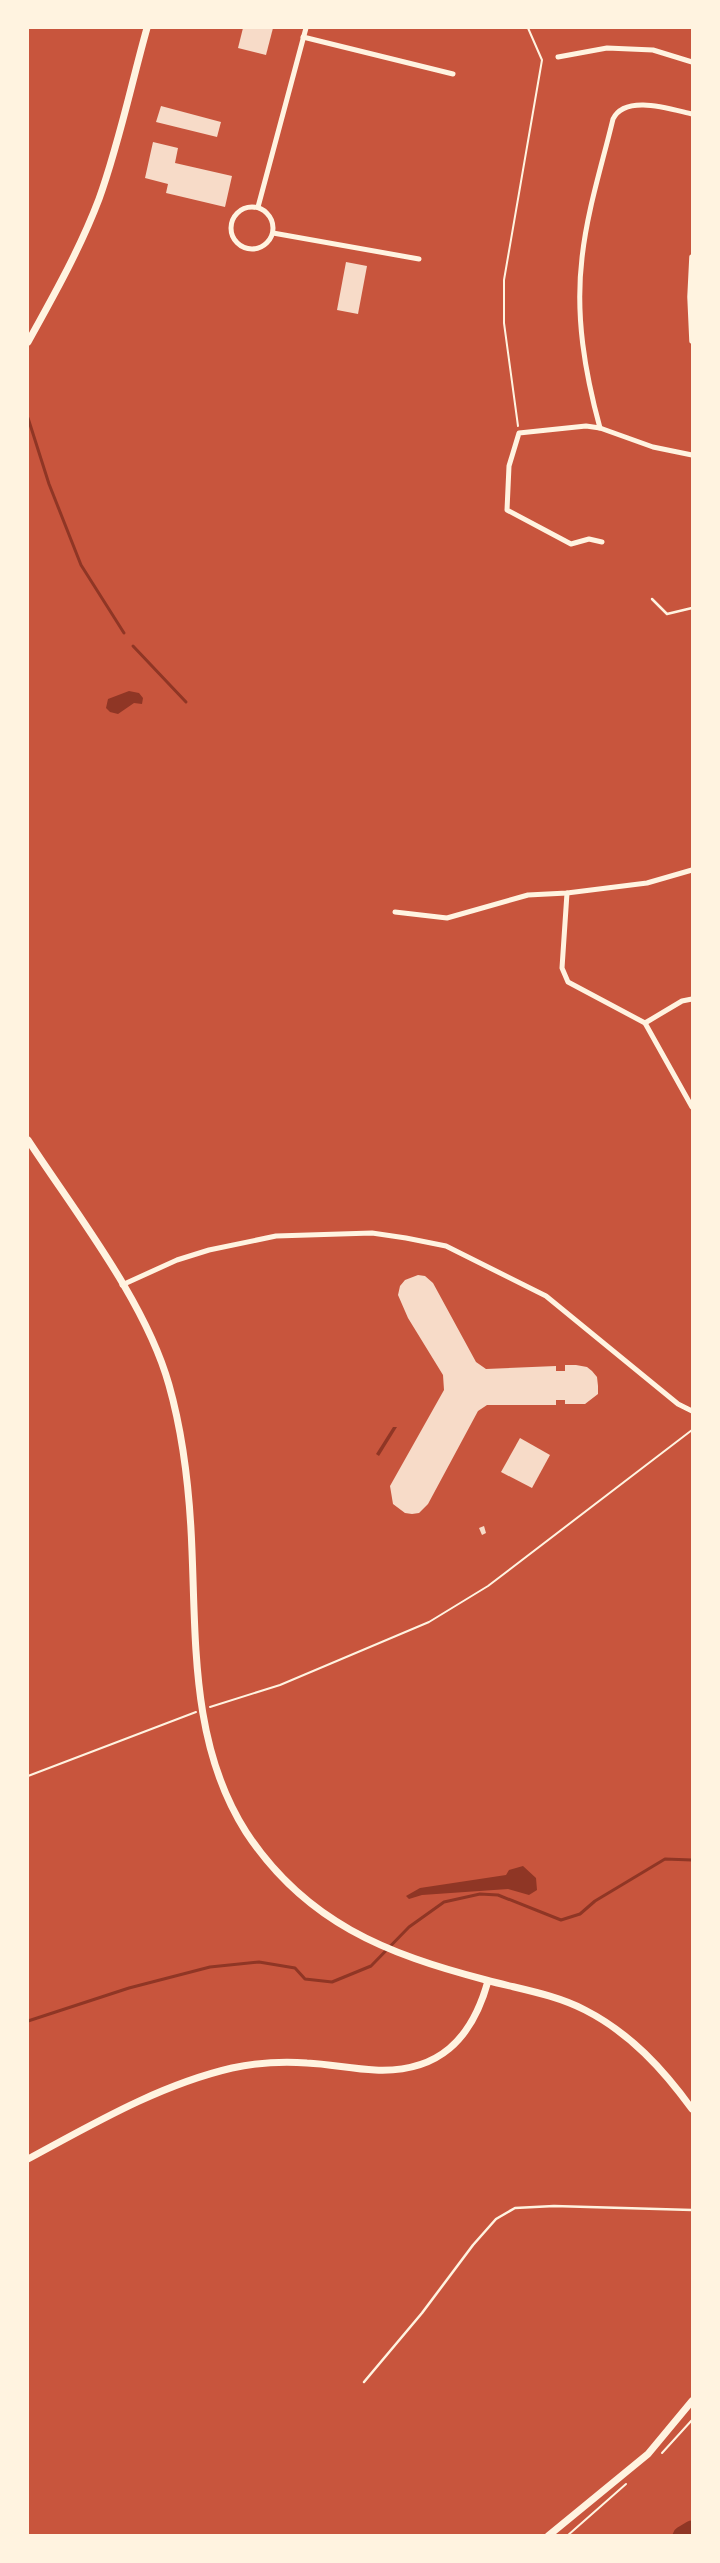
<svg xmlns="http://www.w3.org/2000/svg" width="720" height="2563" font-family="'DM Sans',sans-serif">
  <rect width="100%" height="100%" fill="#c8553d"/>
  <g fill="#8f3625">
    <polygon points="129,691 139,693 143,698 142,704 134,703 118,714 110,712 106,708 108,699"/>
    <polygon points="393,1427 397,1427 379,1456 376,1454"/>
    <polygon points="523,1866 536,1878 537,1890 529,1895 508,1889 422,1895 409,1899 406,1896 420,1888 506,1875 509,1870"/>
  </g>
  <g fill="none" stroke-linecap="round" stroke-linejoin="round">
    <g stroke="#8f3625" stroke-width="3">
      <polyline points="28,418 49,484 81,565 124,633"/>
      <polyline points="133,646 186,702"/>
      <polyline points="28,2021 129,1988 210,1967 259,1962 295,1968 305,1979 332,1982 371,1966 409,1927 444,1902 480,1894 498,1895 561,1920 580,1914 595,1901 665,1859 692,1860"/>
    </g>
    <polyline stroke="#8f3625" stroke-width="19" points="682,2536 692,2530"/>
  </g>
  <g fill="#f7dbc8">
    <polygon points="243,28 273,28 266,55 238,48"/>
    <polygon points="161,106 221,122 217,137 156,122"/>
    <polygon points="153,142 178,148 175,163 232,176 225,207 166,193 168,184 145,178"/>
    <polygon points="346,262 367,266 358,314 337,310"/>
    <polygon points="418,1275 425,1276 433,1283 476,1362 486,1369 556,1366 556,1371 565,1371 565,1365 576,1365 587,1367 592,1371 597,1377 598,1386 598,1394 585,1404 565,1404 565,1400 556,1400 556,1405 487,1405 478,1411 428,1504 419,1513 412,1514 405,1513 393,1504 390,1486 444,1390 443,1375 408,1318 398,1295 400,1286 405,1280"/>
    <polygon points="520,1438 550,1455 532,1488 501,1472"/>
    <polygon points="484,1526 486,1533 482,1535 479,1528"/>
  </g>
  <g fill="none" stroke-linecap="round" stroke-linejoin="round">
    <g stroke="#fff3e0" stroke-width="2">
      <polyline points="518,426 504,323 504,280 542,60 528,28"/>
      <polyline points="210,1707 280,1685 429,1622 488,1586 692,1430"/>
      <polyline points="28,1776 196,1712"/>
      <polyline points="662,2453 692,2420"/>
      <polyline points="567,2536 626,2484"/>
    </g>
    <g stroke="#fff3e0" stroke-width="2.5">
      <polyline points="652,599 667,614 692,608"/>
      <polyline points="364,2382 422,2313 473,2245 496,2219 515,2208 554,2206 692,2210"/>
    </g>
    <g stroke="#fff3e0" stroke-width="5">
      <polyline points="303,37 453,74"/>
      <polyline points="558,57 607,48 653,50 692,62"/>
      <circle cx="252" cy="228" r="21"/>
      <polyline points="258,207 306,28"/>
      <polyline points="273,233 419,259"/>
      <path d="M 600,428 C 585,373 575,316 582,258 C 587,211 602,165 613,119 C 625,94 670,109 692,114"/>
      <polyline points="602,542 589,539 571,544 507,510 509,466 519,433 586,426 600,428 653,447 692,455"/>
      <polyline points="567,893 562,968 568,982 645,1023 692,1107"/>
      <polyline points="395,912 447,918 528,895 567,893 647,883 692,870"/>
      <polyline points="645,1023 682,1001 692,999"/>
      <polyline points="122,1285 177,1260 209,1250 276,1236 372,1233 406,1238 446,1246 546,1296 678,1404 692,1411"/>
    </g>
    <polyline stroke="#fff3e0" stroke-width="5.5" points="692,257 690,297 692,341"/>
    <g stroke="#fff3e0" stroke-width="7">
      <path d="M 28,342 C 54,295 80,249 99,199 C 119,144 131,85 147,28"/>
      <path d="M 28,1140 C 75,1212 146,1302 169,1385 C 184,1438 190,1496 192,1551 C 196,1647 192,1747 246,1832 C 305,1922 386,1954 486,1980 C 519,1989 554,1994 585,2010 C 630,2033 663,2069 692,2109"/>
      <path d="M 28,2159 C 93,2124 159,2085 232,2068 C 256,2063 282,2061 307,2063 C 330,2064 352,2069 375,2070 C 439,2073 472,2039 488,1981"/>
      <polyline points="548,2536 648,2454 692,2401"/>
    </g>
  </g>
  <rect width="720" height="2563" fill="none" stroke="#fff3e0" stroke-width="58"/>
</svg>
